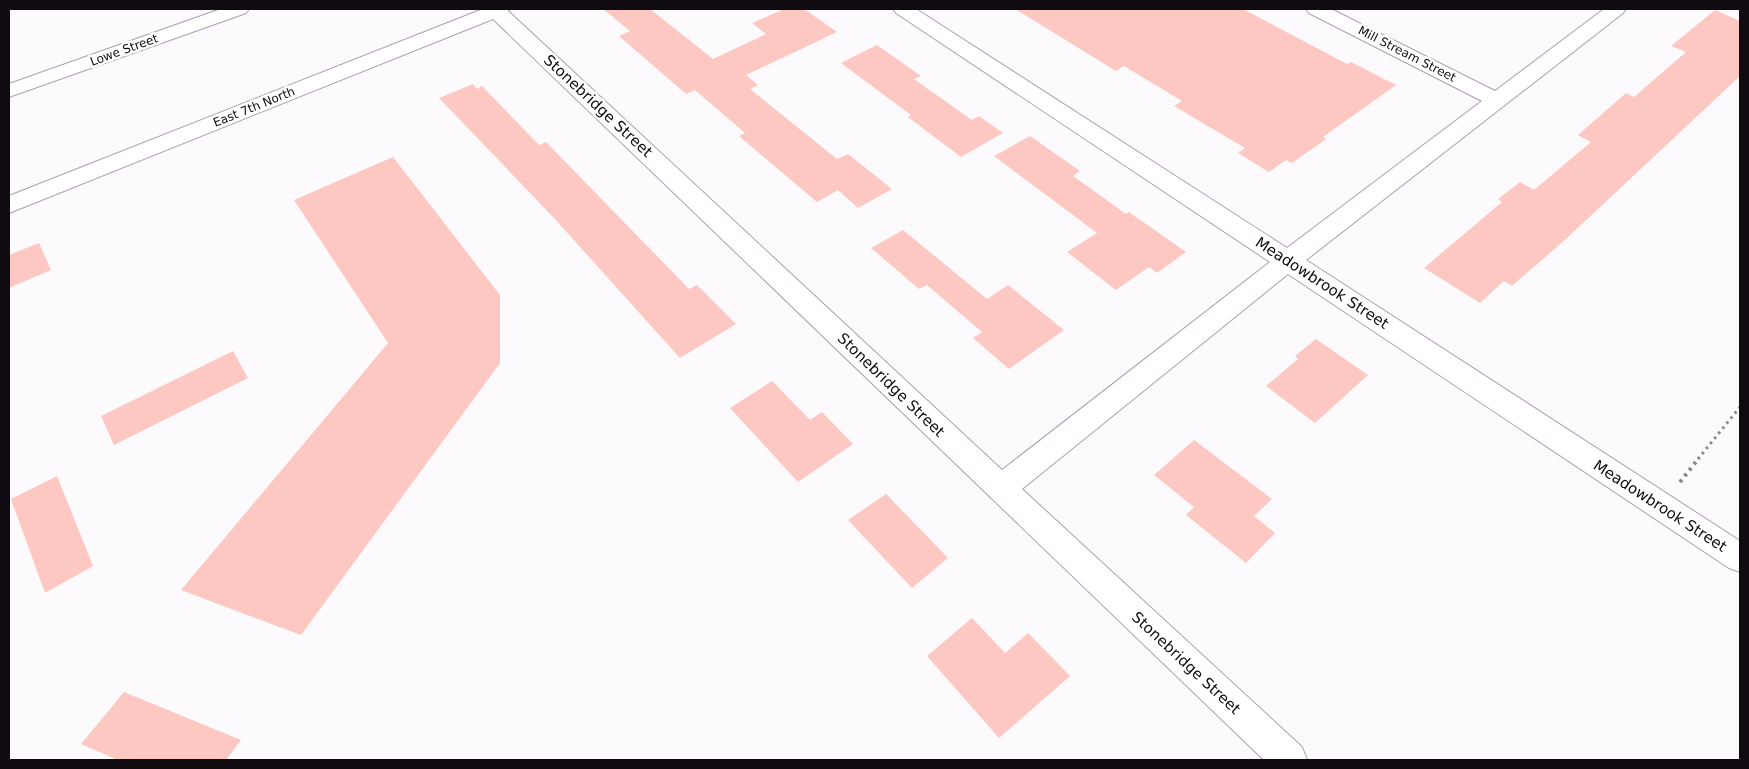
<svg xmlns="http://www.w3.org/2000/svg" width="1749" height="769" font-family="'DejaVu Sans',sans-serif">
  <rect width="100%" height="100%" fill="#fdfafd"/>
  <g fill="#fdc8c1">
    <polygon points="603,9 650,9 713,59 766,34 752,23 784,9 804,9 837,32 746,75 758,85 750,89 837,159 848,154 892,189 858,208 838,190 817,202 739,136 745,133 695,90 686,94 619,36 630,31"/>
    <polygon points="1015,9 1243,9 1347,64 1351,62 1396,85 1323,137 1326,139 1292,163 1286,160 1269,172 1238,153 1245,148 1174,106 1182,101 1124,66 1116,71"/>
    <polygon points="1715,10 1740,21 1740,76 1567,238 1512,286 1504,281 1480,303 1424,268 1502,202 1498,199 1520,182 1534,190 1591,142 1578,135 1626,93 1634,97 1686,52 1671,46"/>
    <polygon points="877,45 921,76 914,79 972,120 979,116 1003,133 961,157 908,117 911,115 841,63"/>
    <polygon points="473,84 477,89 482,86 539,145 546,142 689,289 697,285 736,324 680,358 554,218 439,98"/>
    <polygon points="1030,136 1080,171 1073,176 1126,214 1129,212 1186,252 1157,273 1149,267 1116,290 1067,252 1097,233 994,156"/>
    <polygon points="393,157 500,295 500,363 301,635 181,590 388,343 294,200"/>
    <polygon points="903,230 987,299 1008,285 1064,330 1009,369 973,338 982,332 927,285 919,289 871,248"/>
    <polygon points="39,243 51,270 9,288 9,255"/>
    <polygon points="1316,339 1368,375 1315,423 1266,386 1298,359 1295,356"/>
    <polygon points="233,351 248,378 114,445 101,416"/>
    <polygon points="772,381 810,420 822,412 853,444 798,482 730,408"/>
    <polygon points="1194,440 1272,499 1254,516 1275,533 1246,563 1186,515 1194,507 1154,475"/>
    <polygon points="57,476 93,566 45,593 11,499"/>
    <polygon points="886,494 948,558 912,588 848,520"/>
    <polygon points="972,618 1005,653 1028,633 1070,676 999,738 927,656"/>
    <polygon points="124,692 241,740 226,760 118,760 81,744"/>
  </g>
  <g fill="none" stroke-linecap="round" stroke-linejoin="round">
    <defs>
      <g id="street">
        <polygon points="221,9 249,9 246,13 9,97 9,84"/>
        <polygon points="483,9 510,9 508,11 1002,470 1270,262 896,13 893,9 916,9 1287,248 1482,101 1309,13 1306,9 1331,9 1495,91 1604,9 1626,9 1623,13 1306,260 1740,541 1740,572 1729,568 1288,274 1022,489 1302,747 1307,760 1264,760 493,19 9,213 9,196"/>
      </g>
    </defs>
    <use href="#street" stroke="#ab9faf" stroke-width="2"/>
    <polyline stroke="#8a878b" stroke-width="3" stroke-dasharray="2.5 4" stroke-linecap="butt" points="1698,459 1740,407"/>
    <polyline stroke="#8a878b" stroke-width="4" stroke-dasharray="3 4.5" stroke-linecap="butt" points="1680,482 1699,458"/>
    <use href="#street" fill="#fff" fill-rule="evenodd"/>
  </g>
  <g text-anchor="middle" stroke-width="5" stroke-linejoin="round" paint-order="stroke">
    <g font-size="12" fill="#0f0b11" stroke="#fff">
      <text transform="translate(124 50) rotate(-20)" y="4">Lowe Street</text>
      <text transform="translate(1407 54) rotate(27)" y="4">Mill Stream Street</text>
      <text transform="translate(254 107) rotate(-22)" y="4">East 7th North</text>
    </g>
    <g font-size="15" fill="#0f0b11" stroke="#fff">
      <text transform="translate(598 106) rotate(43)" y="5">Stonebridge Street</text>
      <text transform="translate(1322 283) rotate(33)" y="5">Meadowbrook Street</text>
      <text transform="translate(891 385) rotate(44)" y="5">Stonebridge Street</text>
      <text transform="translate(1660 506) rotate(33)" y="5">Meadowbrook Street</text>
      <text transform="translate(1186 663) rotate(43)" y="5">Stonebridge Street</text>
    </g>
  </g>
  <rect width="1749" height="769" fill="none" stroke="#0f0b11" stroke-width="20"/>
</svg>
